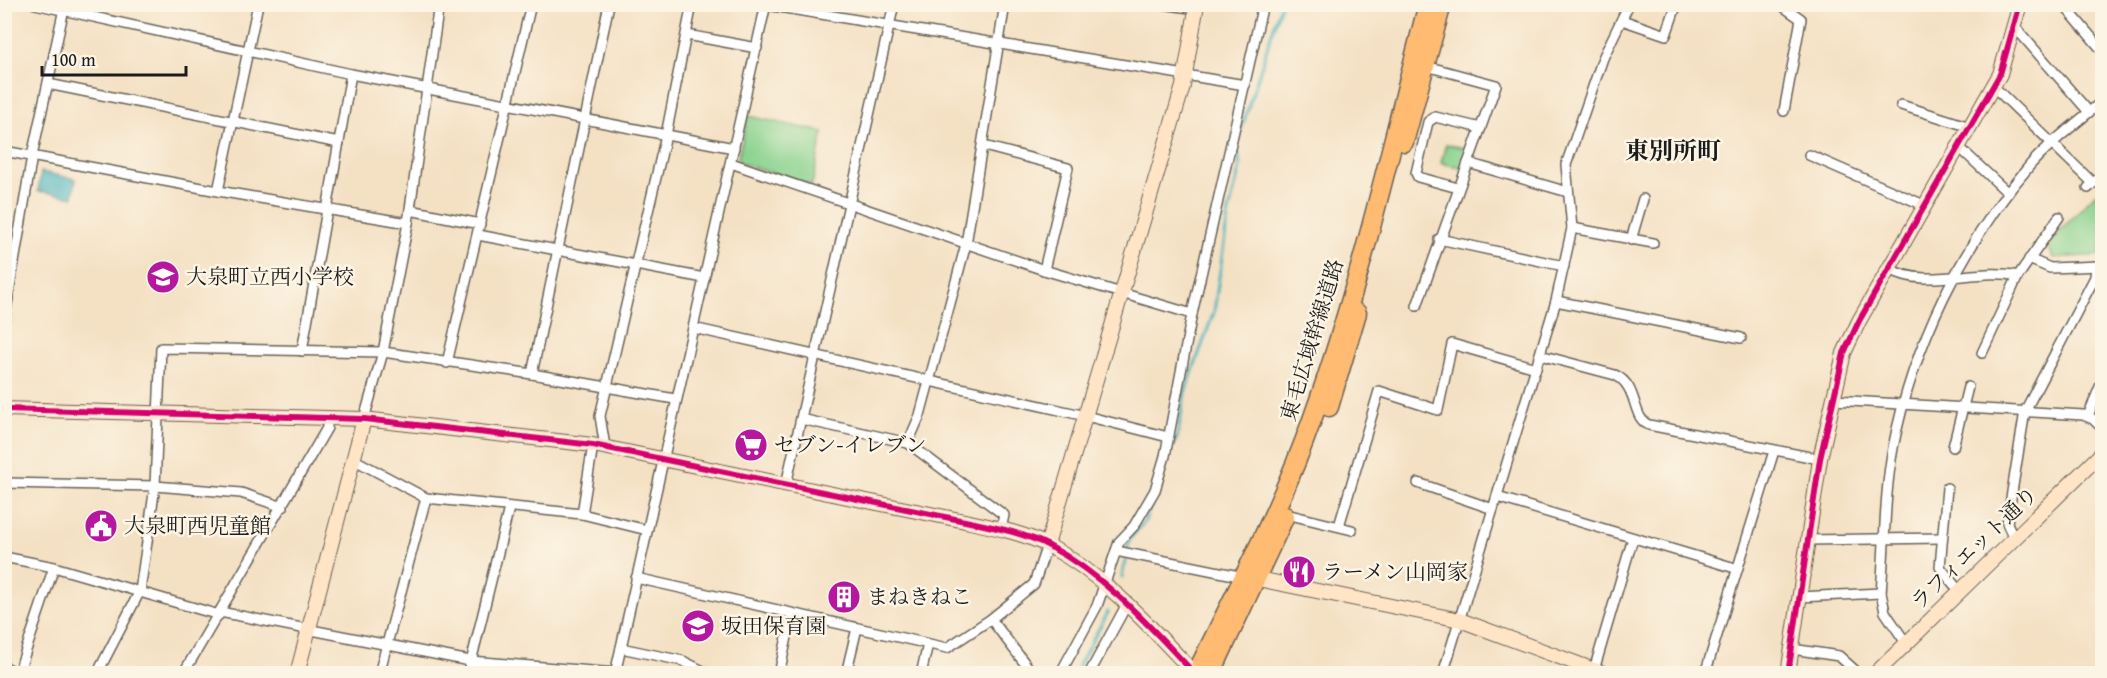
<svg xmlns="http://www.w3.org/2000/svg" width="2107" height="678" font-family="'Gentium Book Plus','Noto Serif JP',serif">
  <rect width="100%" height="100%" fill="#fcf5e5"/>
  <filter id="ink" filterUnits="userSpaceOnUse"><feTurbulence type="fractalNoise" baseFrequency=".0167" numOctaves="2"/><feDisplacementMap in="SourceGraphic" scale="12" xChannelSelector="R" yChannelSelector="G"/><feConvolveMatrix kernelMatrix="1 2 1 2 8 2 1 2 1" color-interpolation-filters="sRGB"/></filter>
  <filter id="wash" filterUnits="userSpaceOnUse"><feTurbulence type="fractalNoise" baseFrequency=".008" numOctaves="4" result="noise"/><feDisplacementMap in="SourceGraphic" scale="24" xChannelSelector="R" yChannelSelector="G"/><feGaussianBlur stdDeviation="1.35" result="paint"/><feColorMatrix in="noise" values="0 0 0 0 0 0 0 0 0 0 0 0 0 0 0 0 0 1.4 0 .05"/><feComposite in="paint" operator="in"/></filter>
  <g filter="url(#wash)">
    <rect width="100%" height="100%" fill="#f4e1c4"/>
    <g fill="#89d28e" stroke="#527755" stroke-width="1.5">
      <polygon points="748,116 823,132 812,185 740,163 738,157"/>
      <polygon points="1446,144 1469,149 1462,168 1441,163"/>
      <polygon points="2096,193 2102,200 2102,255 2053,258 2049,248 2060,231"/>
    </g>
    <polygon fill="#41b1bb" stroke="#2e666c" stroke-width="1.5" points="41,172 76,179 73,197 38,191"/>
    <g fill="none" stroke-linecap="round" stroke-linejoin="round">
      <g stroke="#41b1bb" stroke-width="3">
        <polyline points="1170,451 1177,438 1185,392 1214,312 1228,216 1240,166 1237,143 1281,4"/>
        <polyline points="1122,577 1129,540 1145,521 1151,505"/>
        <polyline points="1074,674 1108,612"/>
      </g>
    </g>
  </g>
  <g filter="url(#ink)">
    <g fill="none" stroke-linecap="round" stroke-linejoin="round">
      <defs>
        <g id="street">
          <polyline points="35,4 351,74 734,148"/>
          <polyline points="761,4 1245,85"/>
          <polyline points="1162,4 1197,9"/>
          <polyline points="1780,4 1801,19 1784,111"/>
          <polyline points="2063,4 2102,50"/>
          <polyline points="1622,20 1666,35 1675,9"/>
          <polyline points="2014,26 2089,112"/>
          <polyline points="687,35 757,48"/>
          <polyline points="48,84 339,143"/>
          <polyline points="1993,86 2093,183"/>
          <polyline points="1901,105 1970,127"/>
          <polyline points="984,146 1068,168 1044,270"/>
          <polyline points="1959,147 2008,193"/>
          <polyline points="4,151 218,191 408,223"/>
          <polyline points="1809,155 1926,206"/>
          <polyline points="731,163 1044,270 1192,314"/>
          <polyline points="1468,163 1568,192"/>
          <polyline points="1458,188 1418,177 1416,173 1428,122 1435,117 1481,128"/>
          <polyline points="2088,188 2102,175"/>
          <polyline points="218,191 258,4"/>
          <polyline points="410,210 480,224"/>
          <polyline points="1572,228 1653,243"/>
          <polyline points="478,235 704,278"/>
          <polyline points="1439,239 1564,266"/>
          <polyline points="1631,240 1643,199"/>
          <polyline points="2029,259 2050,268 2100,266"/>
          <path d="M 1890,269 C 1925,290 1978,267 2018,276"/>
          <polyline points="1556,301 1741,338"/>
          <polyline points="1417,306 1496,85 1426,66"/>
          <polyline points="4,322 32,156 65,4"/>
          <polyline points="693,328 1086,416 1168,437"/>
          <polyline points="302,351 351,74"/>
          <polyline points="1982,353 2018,276 2059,217"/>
          <path d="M 1540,355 L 1615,375 C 1639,386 1631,418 1649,425 L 1820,459"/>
          <polyline points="447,363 531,4"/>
          <polyline points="532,374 609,4"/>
          <polyline points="1834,400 2083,415 2093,419 2102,428"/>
          <polyline points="2088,416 2102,382"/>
          <polyline points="364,419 383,352 408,223 439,4"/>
          <polyline points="801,419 908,443 1004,515 1001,529"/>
          <polyline points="908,443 920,415 966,244 1005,4"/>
          <polyline points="605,447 600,416 666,135 692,4"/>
          <polyline points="1953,447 1968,387"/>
          <polyline points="353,459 426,498 582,514 647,530"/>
          <polyline points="4,483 155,486 241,493 283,507"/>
          <polyline points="1418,483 1493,509"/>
          <polyline points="786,485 894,4"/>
          <polyline points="1947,488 1940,567 1959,591"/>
          <polyline points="1497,497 1735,568"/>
          <polyline points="582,514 593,445"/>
          <polyline points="1286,514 1352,530"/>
          <polyline points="1339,526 1379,391 1438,410 1452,344 1536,368"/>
          <polyline points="2014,539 2007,523 2025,411 2095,277 2096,266"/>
          <polyline points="1807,540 1942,538"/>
          <polyline points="1116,551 1244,577"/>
          <polyline points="4,557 54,567 219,615"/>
          <polyline points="636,578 947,648 991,619 1034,584 1047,545"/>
          <polyline points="1799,597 1881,593"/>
          <polyline points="220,612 470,661 616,673"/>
          <polyline points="991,619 1033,674"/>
          <path d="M 1906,643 L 1885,612 L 1881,593 C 1885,545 1884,496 1893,448 C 1913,345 1962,244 2031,164 C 2052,140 2079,122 2102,101"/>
          <polyline points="621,648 683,661 709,674"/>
          <polyline points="1792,649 1839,656 1859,674"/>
          <polyline points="4,666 17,674"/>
          <polyline points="1594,670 1633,538"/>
          <polyline points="18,674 54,567"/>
          <polyline points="97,674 140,591 155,486 161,348 383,352 532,374 675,399"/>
          <polyline points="183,674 327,428 327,417"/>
          <polyline points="379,674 426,498"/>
          <polyline points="468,674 509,508"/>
          <polyline points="615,674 766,4"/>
          <polyline points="779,674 792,614"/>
          <polyline points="846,674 857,628"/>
          <polyline points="921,674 928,644"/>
          <polyline points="1060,674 1097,606 1119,542 1134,526 1155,490 1165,456 1192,314 1263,4"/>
          <polyline points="1089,674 1127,604"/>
          <polyline points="1443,674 1556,301 1572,228 1566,165 1603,58 1629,4"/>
          <polyline points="1705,674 1774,451"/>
        </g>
        <g id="secondary">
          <path d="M 4,409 L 364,419 L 593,445 L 965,521 C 993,527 1024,533 1049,546 C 1107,577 1150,627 1195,674"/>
          <polyline points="1047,545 1183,86 1197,4"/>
          <polyline points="1258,579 1460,620 1605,674"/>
          <polyline points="297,674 364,419"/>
          <polyline points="1788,674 1820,459 1844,353 1859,321 2000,74 2020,4"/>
          <polyline points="1875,674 2102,453"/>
        </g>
        <g id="highway">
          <polyline points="1404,142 1442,4"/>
          <polyline points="1329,407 1357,313"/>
          <path d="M 1196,674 C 1237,589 1282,506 1313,417 C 1361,283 1392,142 1428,4"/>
          <polyline points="1211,674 1285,516"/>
        </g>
      </defs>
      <use href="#street" stroke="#686157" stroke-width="12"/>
      <use href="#secondary" stroke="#686157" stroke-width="16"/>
      <use href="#highway" stroke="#686157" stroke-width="21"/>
      <use href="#street" stroke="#fff" stroke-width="9"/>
      <use href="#secondary" stroke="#ffe4c6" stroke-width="14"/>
      <use href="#highway" stroke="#febb71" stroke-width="18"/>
      <defs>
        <g id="cycleway">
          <path d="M 4,409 L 364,419 L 593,445 L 965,521 C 993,527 1024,533 1049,546 C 1107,577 1150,627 1195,674"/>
          <polyline points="1788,674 1820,459 1844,353 1859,321 2000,74 2020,4"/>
        </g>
      </defs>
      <use href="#cycleway" stroke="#fcf5e5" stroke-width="10"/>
      <use href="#cycleway" stroke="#d6006c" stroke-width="6"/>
    </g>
  </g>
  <defs>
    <symbol id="school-disc" viewBox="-11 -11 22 22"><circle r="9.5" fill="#b5179e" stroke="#fcf5e5"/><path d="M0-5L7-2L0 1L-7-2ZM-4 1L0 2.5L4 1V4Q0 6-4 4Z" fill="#fff"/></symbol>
    <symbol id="supermarket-disc" viewBox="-11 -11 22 22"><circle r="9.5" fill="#b5179e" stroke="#fcf5e5"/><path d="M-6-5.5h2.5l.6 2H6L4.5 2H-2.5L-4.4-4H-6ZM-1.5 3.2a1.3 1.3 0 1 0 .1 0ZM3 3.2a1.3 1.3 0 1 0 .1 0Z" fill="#fff"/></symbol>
    <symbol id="civic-disc" viewBox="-11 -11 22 22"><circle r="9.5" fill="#b5179e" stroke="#fcf5e5"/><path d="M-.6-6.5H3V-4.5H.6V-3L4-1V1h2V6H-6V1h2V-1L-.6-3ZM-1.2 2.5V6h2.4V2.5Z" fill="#fff"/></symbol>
    <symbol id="restaurant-disc" viewBox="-11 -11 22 22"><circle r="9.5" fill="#b5179e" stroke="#fcf5e5"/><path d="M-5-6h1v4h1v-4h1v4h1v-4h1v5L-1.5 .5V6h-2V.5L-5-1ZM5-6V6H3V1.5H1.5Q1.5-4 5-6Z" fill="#fff"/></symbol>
    <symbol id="building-disc" viewBox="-11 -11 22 22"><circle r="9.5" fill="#b5179e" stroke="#fcf5e5"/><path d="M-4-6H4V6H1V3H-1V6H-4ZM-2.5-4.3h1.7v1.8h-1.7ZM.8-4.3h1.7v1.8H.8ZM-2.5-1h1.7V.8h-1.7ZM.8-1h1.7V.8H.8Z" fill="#fff"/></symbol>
  </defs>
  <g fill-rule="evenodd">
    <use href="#school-disc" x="144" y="258" width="38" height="38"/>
    <use href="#supermarket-disc" x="732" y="426" width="38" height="38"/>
    <use href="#civic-disc" x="82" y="507" width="38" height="38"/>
    <use href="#restaurant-disc" x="1280" y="553" width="38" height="38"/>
    <use href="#building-disc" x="825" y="578" width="38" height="38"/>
    <use href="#school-disc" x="679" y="607" width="38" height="38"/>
  </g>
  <g text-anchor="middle" stroke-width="5" stroke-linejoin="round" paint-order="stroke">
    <g font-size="21" fill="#1c1c1c" stroke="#fcf5e5" text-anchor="start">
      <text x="186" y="284">大泉町立西小学校</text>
      <text x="774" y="452">セブン-イレブン</text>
      <text x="124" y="533">大泉町西児童館</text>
      <text x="1322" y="579">ラーメン山岡家</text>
      <text x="867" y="604">まねきねこ</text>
      <text x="721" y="633">坂田保育園</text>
    </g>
    <g font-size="21" fill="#1c1c1c" stroke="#fcf5e5">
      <text transform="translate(1312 340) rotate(-73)" y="7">東毛広域幹線道路</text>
      <text transform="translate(1974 548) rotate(-44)" y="7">ラフィエット通り</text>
    </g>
    <g font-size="24" font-weight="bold" fill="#1c1c1c" stroke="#fcf5e5">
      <text x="1673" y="159">東別所町</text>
    </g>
  </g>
  <rect width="2107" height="678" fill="none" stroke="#fcf5e5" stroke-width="24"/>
  <path d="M42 66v9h144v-9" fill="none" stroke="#1c1c1c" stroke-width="3"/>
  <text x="51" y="66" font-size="18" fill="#1c1c1c" stroke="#fcf5e5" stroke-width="4.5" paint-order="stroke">100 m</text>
</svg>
